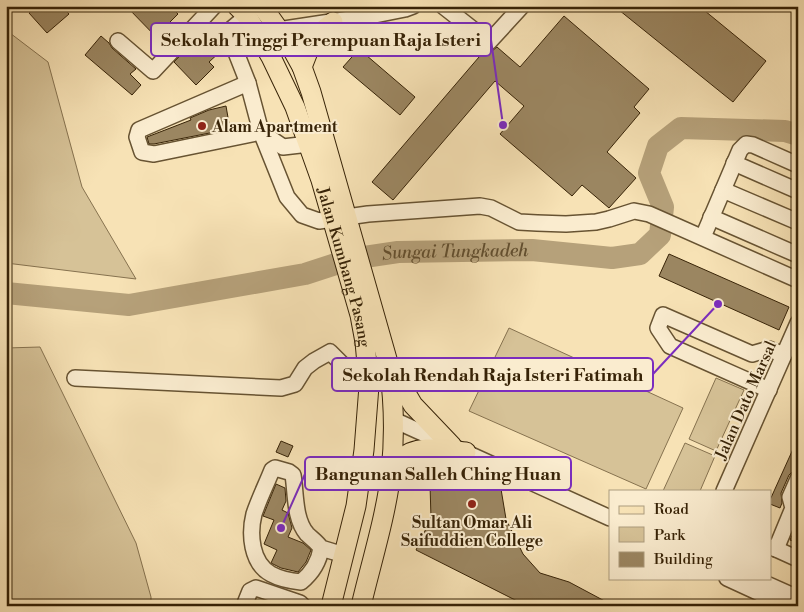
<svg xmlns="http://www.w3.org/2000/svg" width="804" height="612" font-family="'Libre Bodoni',serif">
  <rect width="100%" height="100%" fill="#f7e2b5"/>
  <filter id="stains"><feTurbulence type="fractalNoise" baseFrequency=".004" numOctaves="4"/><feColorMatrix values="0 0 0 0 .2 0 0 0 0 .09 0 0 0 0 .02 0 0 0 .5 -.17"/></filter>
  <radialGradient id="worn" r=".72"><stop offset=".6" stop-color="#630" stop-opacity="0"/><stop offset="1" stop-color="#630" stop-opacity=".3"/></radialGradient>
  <g fill="#d6c297" stroke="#86724f">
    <polygon points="6,30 48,62 82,187 136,279 6,263"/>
    <polygon points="509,328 683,408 646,489 469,411"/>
    <polygon points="40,347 136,543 151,597 151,606 6,606 6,348"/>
    <polygon points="716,378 744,390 716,451 689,439"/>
    <polygon points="685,443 715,456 700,491 663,491"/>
  </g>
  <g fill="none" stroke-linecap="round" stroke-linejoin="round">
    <path stroke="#b6a17a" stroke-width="22" id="s1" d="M 6,293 L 129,305 L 305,274 L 351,259 L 398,252 L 532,250 L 612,258 L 640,254 L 660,235 L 663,207 L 649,173 L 658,146 L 681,128 L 785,131 L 798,135"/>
  </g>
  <g fill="#9b8661" stroke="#372307">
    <polygon points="37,6 62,6 69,14 47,33 29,13"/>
    <polygon points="126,6 170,6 178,14 169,23 176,29 162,43"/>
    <polygon points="614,6 699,6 766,61 733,102"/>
    <polygon points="564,16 649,89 634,107 640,113 607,152 636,178 609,208 582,185 572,196 500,134 524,106 495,81 393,200 372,182 485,50 492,51 497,47 520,67"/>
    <polygon points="203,32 221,51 209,62 214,67 196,85 174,62"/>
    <polygon points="101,36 109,43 112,48 136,69 130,74 141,85 132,95 85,55"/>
    <polygon points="359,49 415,97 400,115 343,67"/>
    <polygon points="226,106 230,129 154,144 149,144 147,137 191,120 190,118 209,110"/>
    <polygon points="669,254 789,307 779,330 659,276"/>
    <polygon points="798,438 798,465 796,470 792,472 789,475 781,493 782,503 780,508 770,504 770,500"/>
    <polygon points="281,441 293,446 288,457 276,452"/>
    <polygon points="276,484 285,488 286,501 282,510 288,513 292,528 288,537 303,543 311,550 306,562 298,572 281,568 271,563 277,550 264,544 274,520 263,516"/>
    <polygon points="430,484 501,489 506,519 523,554 540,573 569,582 614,606 527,606 416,550 431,518"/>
    <polygon points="798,521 798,543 790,540"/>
  </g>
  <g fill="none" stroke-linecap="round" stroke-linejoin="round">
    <defs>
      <g id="minor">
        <polyline points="443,6 489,42 522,6"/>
        <polyline points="247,16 228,32 248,83 261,132 287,197 302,215 319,221 332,219"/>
        <polyline points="271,31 370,16 405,9 413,6"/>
        <polyline points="118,41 153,71 214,6"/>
        <polyline points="248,83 139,130 137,137 142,152 154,154 261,132 283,147 309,144"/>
        <polyline points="734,163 798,191"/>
        <polyline points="723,190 798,222"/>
        <polyline points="347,217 368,214 480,206 491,208 519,222 537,223 566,224 596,222 609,219 634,211 649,214 798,280"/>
        <polyline points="711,217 798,255"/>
        <polyline points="703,237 740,150 746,144 753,145 798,165"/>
        <polyline points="75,378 281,388 295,384 305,368 314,361 330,352 345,367 369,386"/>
        <polyline points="769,390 670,346 658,328 663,315 752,354 769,349 784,355"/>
        <polyline points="394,420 610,518"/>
        <polyline points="724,491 798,323"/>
        <polyline points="770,547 776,549 793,508 790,497 798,479"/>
        <path d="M 321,548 C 319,562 312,573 301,582 C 291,581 280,579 271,574 C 251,563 249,534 254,514 C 259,499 266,485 272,470 L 275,468 L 289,472 L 293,475 C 296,493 294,519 307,534 C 312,539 317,542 321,548 L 344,555"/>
        <polyline points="776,549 798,559"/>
        <polyline points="727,578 788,606"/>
        <polyline points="753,578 798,598"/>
        <polyline points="244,606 250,591 256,588 300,603 303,606"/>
      </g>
      <g id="major">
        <path id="s2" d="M 237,6 L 247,16 L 271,57 L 295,107 L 321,180 L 360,315 L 365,342 L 369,386 L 364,450 L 356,506 L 331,606"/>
        <path d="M 262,6 L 291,47 L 302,67 L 311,92 L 389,366 C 394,401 395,436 391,472 C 386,516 371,563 361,606"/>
        <polyline points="302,67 311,44 320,33 333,22"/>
        <polyline points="393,371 413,405 452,446"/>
        <path d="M 391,473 C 394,469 396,464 400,460 C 416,443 446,450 466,452"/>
      </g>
    </defs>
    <use href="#minor" stroke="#675332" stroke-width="18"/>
    <use href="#major" stroke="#372307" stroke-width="21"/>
    <use href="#minor" stroke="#faeccf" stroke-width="15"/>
    <use href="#major" stroke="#f7e2b5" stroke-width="19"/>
  </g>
  <g fill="#8f2418" stroke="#faeccf" stroke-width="2">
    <circle cx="202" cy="126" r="5"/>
    <circle cx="472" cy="504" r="5"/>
  </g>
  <g text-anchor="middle" stroke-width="4" stroke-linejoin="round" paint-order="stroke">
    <g font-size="16" font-weight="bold" fill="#372307" stroke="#faeccf" text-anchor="start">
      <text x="212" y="132">Alam Apartment</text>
      <text x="472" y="528" text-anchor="middle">Sultan Omar Ali<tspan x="472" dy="18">Saifuddien College</tspan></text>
    </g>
    <g font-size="16" fill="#372307" stroke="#faeccf">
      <text dy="6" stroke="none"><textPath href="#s2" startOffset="285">Jalan Kumbang Pasang</textPath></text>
      <text transform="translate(745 400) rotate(-66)" y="6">Jalan Dato Marsal</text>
    </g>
    <g font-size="18" font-style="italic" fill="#634f2f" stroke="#faeccf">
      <text dy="6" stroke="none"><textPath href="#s1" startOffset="455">Sungai Tungkadeh</textPath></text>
    </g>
  </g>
  <path fill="none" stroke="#7b2cbf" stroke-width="2" d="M503 125L491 40M718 304L653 374M281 528L305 474"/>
  <g fill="#7b2cbf" stroke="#faeccf" stroke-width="2">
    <circle cx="503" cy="125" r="5"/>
    <circle cx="718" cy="304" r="5"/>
    <circle cx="281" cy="528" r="5"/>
  </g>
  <g fill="#faeccf" stroke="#7b2cbf" stroke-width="2">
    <rect x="151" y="23" width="340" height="33" rx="5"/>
    <rect x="332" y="358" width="321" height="33" rx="5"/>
    <rect x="305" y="457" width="266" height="33" rx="5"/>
  </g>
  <g font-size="18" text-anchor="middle" font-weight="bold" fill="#372307">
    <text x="321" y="46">Sekolah Tinggi Perempuan Raja Isteri</text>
    <text x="493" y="381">Sekolah Rendah Raja Isteri Fatimah</text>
    <text x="438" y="480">Bangunan Salleh Ching Huan</text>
  </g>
  <rect width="804" height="612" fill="none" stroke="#f7e2b5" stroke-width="25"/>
  <rect x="8" y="8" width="789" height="597" fill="none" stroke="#372307" stroke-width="2.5"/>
  <rect x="12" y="12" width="779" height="587" fill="none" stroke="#372307"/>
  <rect x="609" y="490" width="162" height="90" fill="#faeccf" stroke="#ac9c7f"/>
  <rect x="619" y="506" width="25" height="8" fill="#f7e2b5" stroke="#ac9c7f"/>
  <text x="654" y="514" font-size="15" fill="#372307">Road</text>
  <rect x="619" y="527" width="25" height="15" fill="#d6c297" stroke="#ac9c7f"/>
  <text x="654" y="540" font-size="15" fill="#372307">Park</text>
  <rect x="619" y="552" width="25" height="15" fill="#9b8661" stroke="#ac9c7f"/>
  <text x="654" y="564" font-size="15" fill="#372307">Building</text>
  <rect width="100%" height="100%" filter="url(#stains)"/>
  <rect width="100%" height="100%" fill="url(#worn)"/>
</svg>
